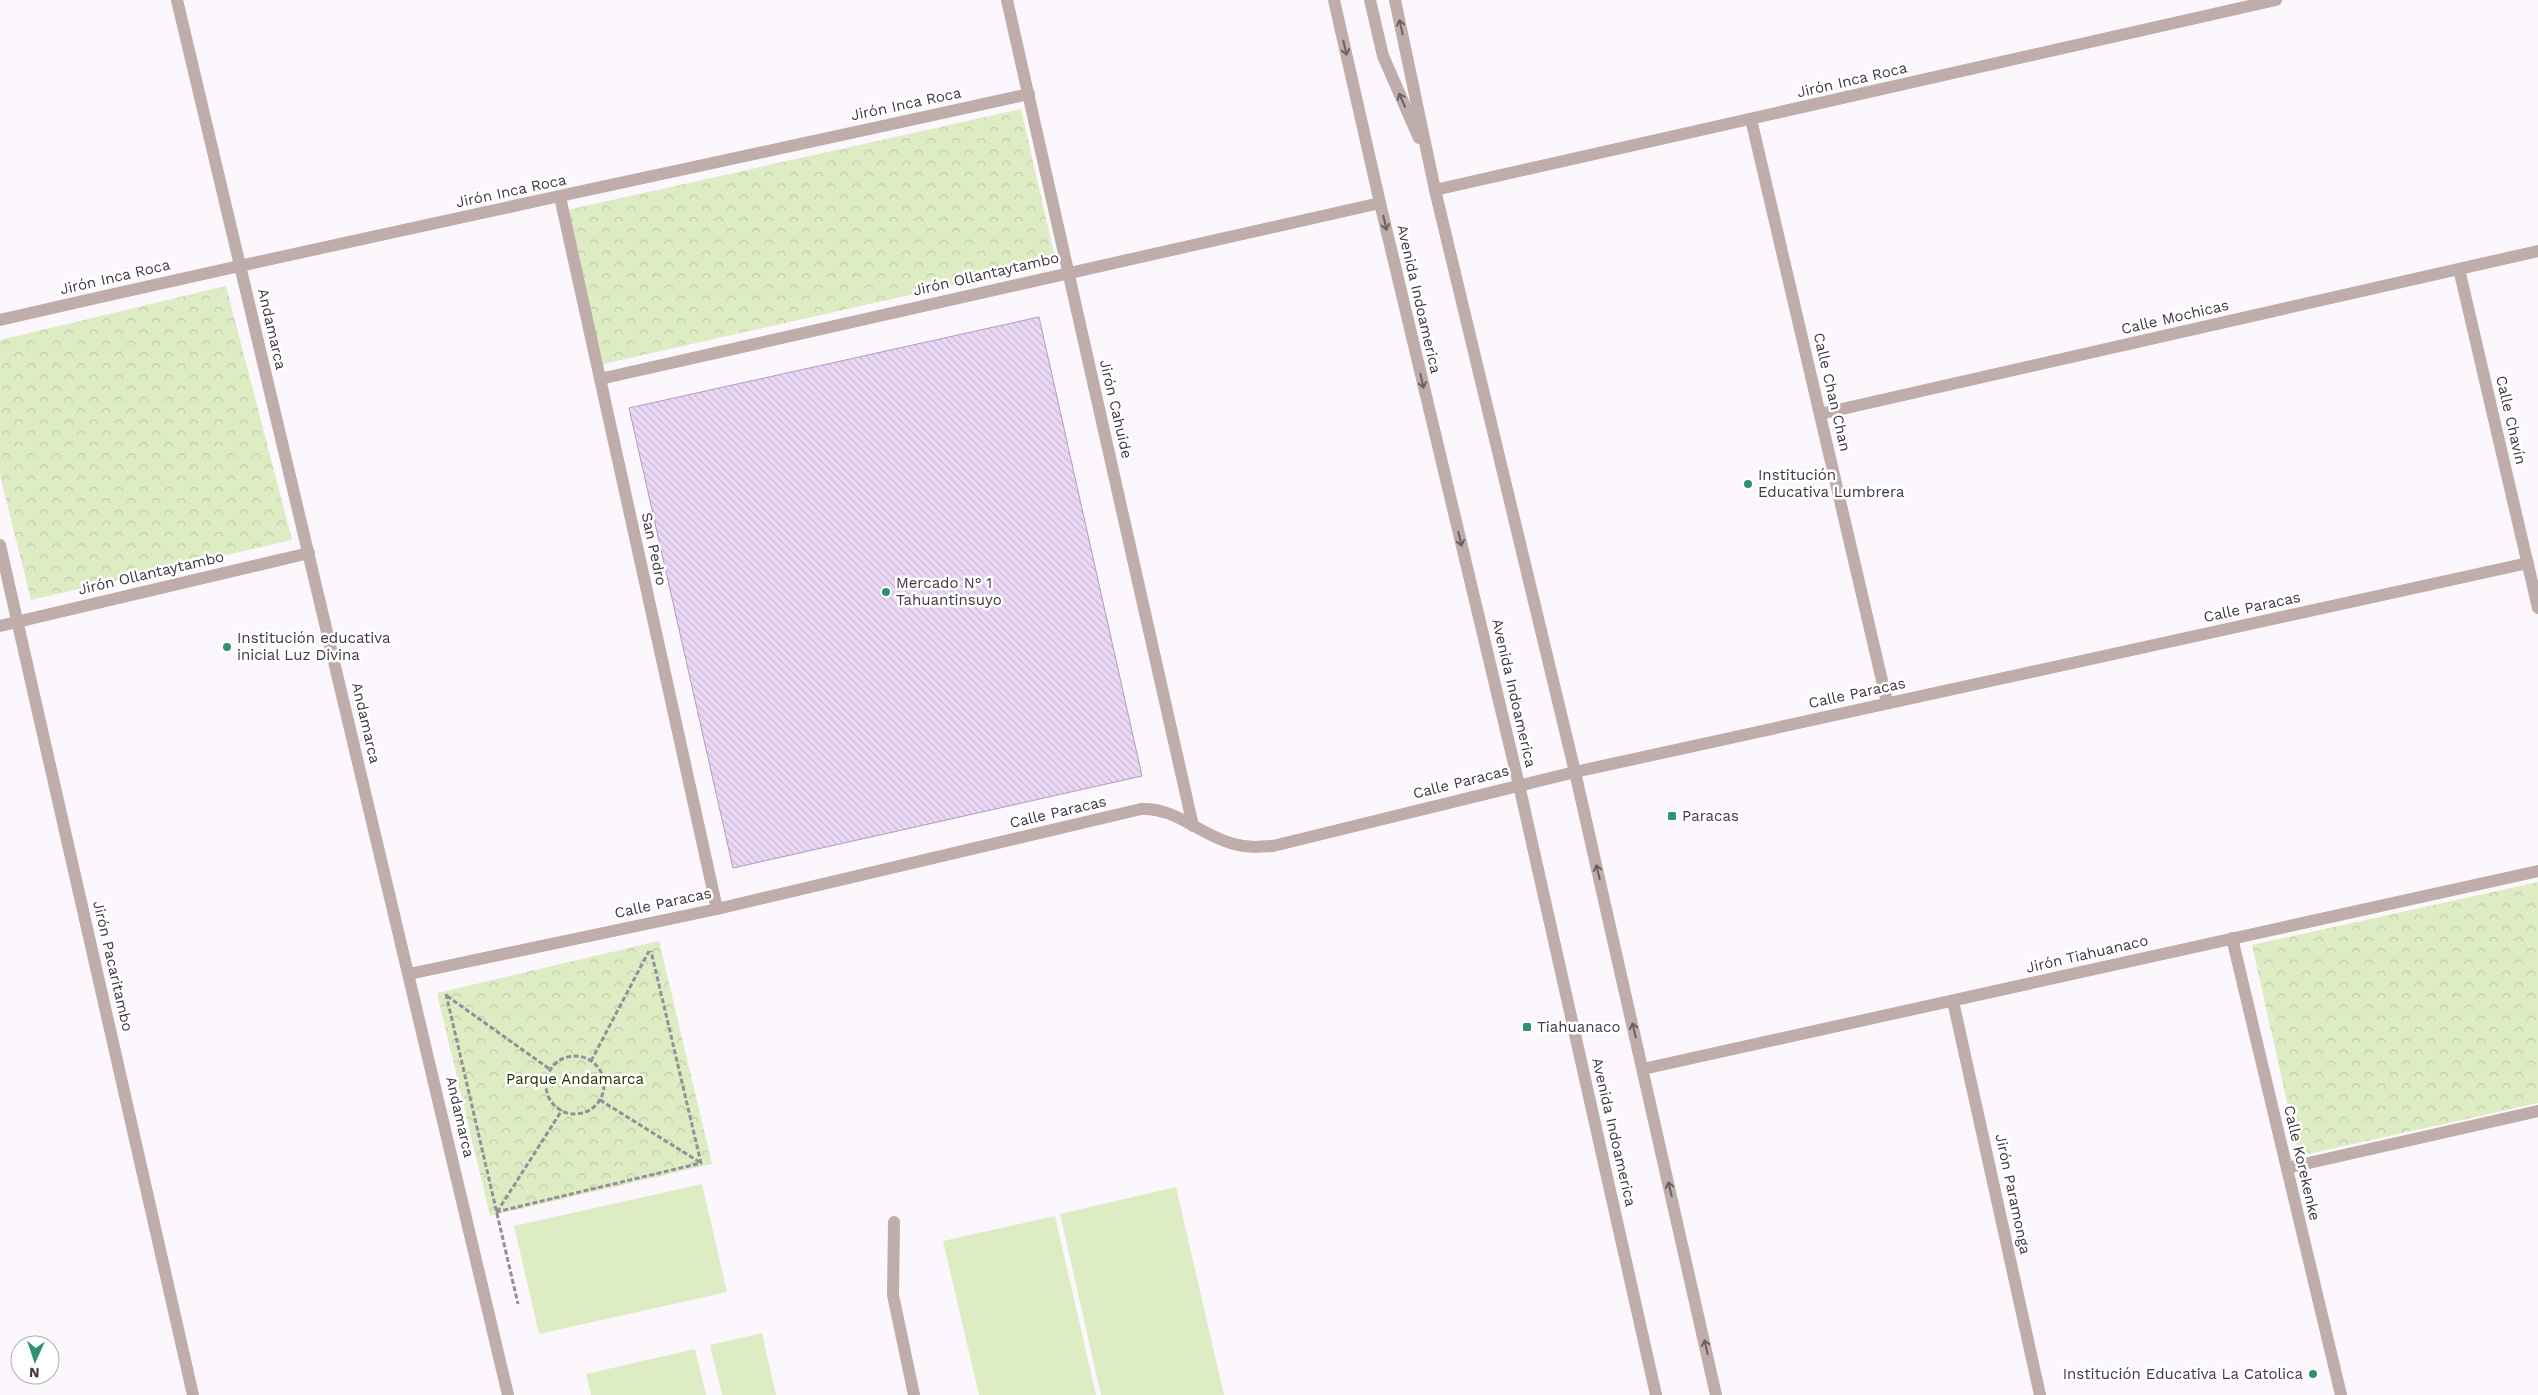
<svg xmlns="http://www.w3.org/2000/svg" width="2538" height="1395" font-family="'Work Sans',sans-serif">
  <defs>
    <pattern id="park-crowns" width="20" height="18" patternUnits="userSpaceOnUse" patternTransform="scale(1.25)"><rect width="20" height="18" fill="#deecc4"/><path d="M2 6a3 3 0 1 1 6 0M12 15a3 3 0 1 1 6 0" fill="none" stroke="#c0cbaa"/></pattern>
    <pattern id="building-back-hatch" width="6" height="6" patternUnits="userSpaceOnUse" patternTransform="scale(1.25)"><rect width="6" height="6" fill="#ebd7f6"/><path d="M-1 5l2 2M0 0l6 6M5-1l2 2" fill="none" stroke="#cbb9d4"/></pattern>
  </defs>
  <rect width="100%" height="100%" fill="#fbf7fd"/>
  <g fill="url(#park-crowns)">
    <polygon points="1021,109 1056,262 603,364 567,210"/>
    <polygon points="226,286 292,540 31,600 0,475 0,340"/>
    <polygon points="2538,882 2538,1103 2299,1156 2252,945"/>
    <polygon points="659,941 712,1164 490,1216 437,993"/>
  </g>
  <g fill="#deecc4">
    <polygon points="702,1184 727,1292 539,1334 514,1226"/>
    <polygon points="1176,1187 1224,1395 1101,1395 1060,1214"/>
    <polygon points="1055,1216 1096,1395 979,1395 943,1241"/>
    <polygon points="762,1333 776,1395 722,1395 710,1345"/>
    <polygon points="695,1349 706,1395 591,1395 586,1374"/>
  </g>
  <polygon fill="url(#building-back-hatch)" stroke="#b09eba" points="1039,317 1142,776 733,868 629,408"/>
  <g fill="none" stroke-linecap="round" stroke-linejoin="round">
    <g stroke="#958e98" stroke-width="3" stroke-dasharray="5 2.5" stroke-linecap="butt">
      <polyline points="446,994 518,1304"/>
      <polyline points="447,996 551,1070"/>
      <circle cx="575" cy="1085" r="29"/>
      <polyline points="591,1061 649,951"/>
      <polyline points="600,1100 701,1163"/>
      <polyline points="496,1212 701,1163 651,951"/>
      <polyline points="497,1212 562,1110"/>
    </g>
    <polyline stroke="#beadaa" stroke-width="12" points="894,1222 893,1295 914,1395"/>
    <g stroke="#beadaa" stroke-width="12">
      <polyline points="177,0 508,1395"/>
      <polyline points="1007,0 1193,826"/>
      <polyline points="1751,119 1887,702"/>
      <polyline points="1435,190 2276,0"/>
      <polyline points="560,197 717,909"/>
      <polyline points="2459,269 2538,608"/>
      <path d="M 0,320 C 342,241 686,170 1029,94"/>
      <polyline points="600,379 1380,203"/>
      <polyline points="1820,414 2538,251"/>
      <polyline points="0,545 193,1395"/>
      <polyline points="0,626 309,553"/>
      <polyline points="2232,938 2341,1395"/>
      <path d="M 409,974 L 717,909 L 1141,809 C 1176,807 1201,836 1234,844 C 1247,848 1259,847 1273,846 L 1575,772 L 2528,563"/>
      <polyline points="1953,1001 2040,1395"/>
      <polyline points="1643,1069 2538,871"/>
      <polyline points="2287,1168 2538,1111"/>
    </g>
    <g stroke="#beadaa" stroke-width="12">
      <polyline points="1334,0 1380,203 1519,785 1656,1395"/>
      <polyline points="1370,0 1383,56 1419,138"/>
      <polyline points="1395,0 1435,190 1575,772 1716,1395"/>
    </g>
  </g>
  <defs><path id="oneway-shaft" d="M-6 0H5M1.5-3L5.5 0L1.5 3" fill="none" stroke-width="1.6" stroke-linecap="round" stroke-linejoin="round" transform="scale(1.25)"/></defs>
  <g stroke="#6b6067">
    <use href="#oneway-shaft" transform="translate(1401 27) rotate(-102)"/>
    <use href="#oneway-shaft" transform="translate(1345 48) rotate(77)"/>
    <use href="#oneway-shaft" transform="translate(1402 100) rotate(-114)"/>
    <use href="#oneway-shaft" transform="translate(1385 223) rotate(77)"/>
    <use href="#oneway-shaft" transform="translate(1422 381) rotate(77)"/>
    <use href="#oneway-shaft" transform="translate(1460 539) rotate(77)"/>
    <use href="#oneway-shaft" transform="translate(1598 872) rotate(-103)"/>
    <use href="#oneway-shaft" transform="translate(1634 1030) rotate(-103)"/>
    <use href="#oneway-shaft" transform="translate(1670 1189) rotate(-103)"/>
    <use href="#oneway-shaft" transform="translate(1706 1347) rotate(-103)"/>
  </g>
  <g fill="#2e926e" stroke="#fff" stroke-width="2">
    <circle cx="1748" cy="484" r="5"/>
    <circle cx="886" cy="592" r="5"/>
    <circle cx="227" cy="647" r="5"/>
    <rect x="1667" y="811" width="10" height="10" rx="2.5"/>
    <rect x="1522" y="1022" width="10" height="10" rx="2.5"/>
    <circle cx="2313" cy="1374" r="5"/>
  </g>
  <g text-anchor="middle" stroke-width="5" stroke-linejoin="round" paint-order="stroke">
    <g font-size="15" fill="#3f3743" stroke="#fff">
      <text transform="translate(1852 80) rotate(-13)" y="5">Jirón Inca Roca</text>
      <text transform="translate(906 104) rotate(-12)" y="5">Jirón Inca Roca</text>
      <text transform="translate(511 191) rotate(-12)" y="5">Jirón Inca Roca</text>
      <text transform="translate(986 274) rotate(-13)" y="5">Jirón Ollantaytambo</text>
      <text transform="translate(115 277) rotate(-13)" y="5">Jirón Inca Roca</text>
      <text transform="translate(1419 299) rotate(77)" y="5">Avenida Indoamerica</text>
      <text transform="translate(2175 317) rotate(-13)" y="5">Calle Mochicas</text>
      <text transform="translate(272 329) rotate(77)" y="5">Andamarca</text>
      <text transform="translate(1832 392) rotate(77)" y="5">Calle Chan Chan</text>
      <text transform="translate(1116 409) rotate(77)" y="5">Jirón Cahuide</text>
      <text transform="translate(2511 420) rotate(77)" y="5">Calle Chavín</text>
      <text transform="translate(654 549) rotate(78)" y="5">San Pedro</text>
      <text transform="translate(151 573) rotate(-13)" y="5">Jirón Ollantaytambo</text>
      <text transform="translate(2252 607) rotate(-12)" y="5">Calle Paracas</text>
      <text transform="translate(1514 693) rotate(77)" y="5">Avenida Indoamerica</text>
      <text transform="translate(1857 693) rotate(-12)" y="5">Calle Paracas</text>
      <text transform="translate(366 723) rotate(77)" y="5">Andamarca</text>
      <text transform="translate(1461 782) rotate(-14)" y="5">Calle Paracas</text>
      <text transform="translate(1058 812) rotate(-13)" y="5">Calle Paracas</text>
      <text transform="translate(663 903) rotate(-12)" y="5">Calle Paracas</text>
      <text transform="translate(2087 954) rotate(-13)" y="5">Jirón Tiahuanaco</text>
      <text transform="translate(113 966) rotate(77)" y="5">Jirón Pacaritambo</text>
      <text transform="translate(460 1117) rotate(77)" y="5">Andamarca</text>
      <text transform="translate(1614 1132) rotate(77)" y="5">Avenida Indoamerica</text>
      <text transform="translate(2302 1163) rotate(77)" y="5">Calle Korekenke</text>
      <text transform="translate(2013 1194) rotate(78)" y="5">Jirón Paramonga</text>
    </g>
    <g font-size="15" fill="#3f3743" stroke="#fff" text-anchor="start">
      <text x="1758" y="480">Institución<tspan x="1758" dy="17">Educativa Lumbrera</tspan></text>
      <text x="896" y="588">Mercado N° 1<tspan x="896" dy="17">Tahuantinsuyo</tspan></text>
      <text x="237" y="643">Institución educativa<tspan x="237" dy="17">inicial Luz Divina</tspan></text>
      <text x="1682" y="821">Paracas</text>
      <text x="1537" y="1032">Tiahuanaco</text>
      <text x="2303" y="1379" text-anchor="end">Institución Educativa La Catolica</text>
    </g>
    <g font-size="15" fill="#242f03" stroke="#fff">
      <text x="575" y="1084">Parque Andamarca</text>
    </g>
  </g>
  <g transform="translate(35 1360) rotate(183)"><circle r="24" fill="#ffffff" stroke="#b2afb4"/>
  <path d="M0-4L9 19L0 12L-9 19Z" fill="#2e926e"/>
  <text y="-8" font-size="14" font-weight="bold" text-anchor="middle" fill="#3f3743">N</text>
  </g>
</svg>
